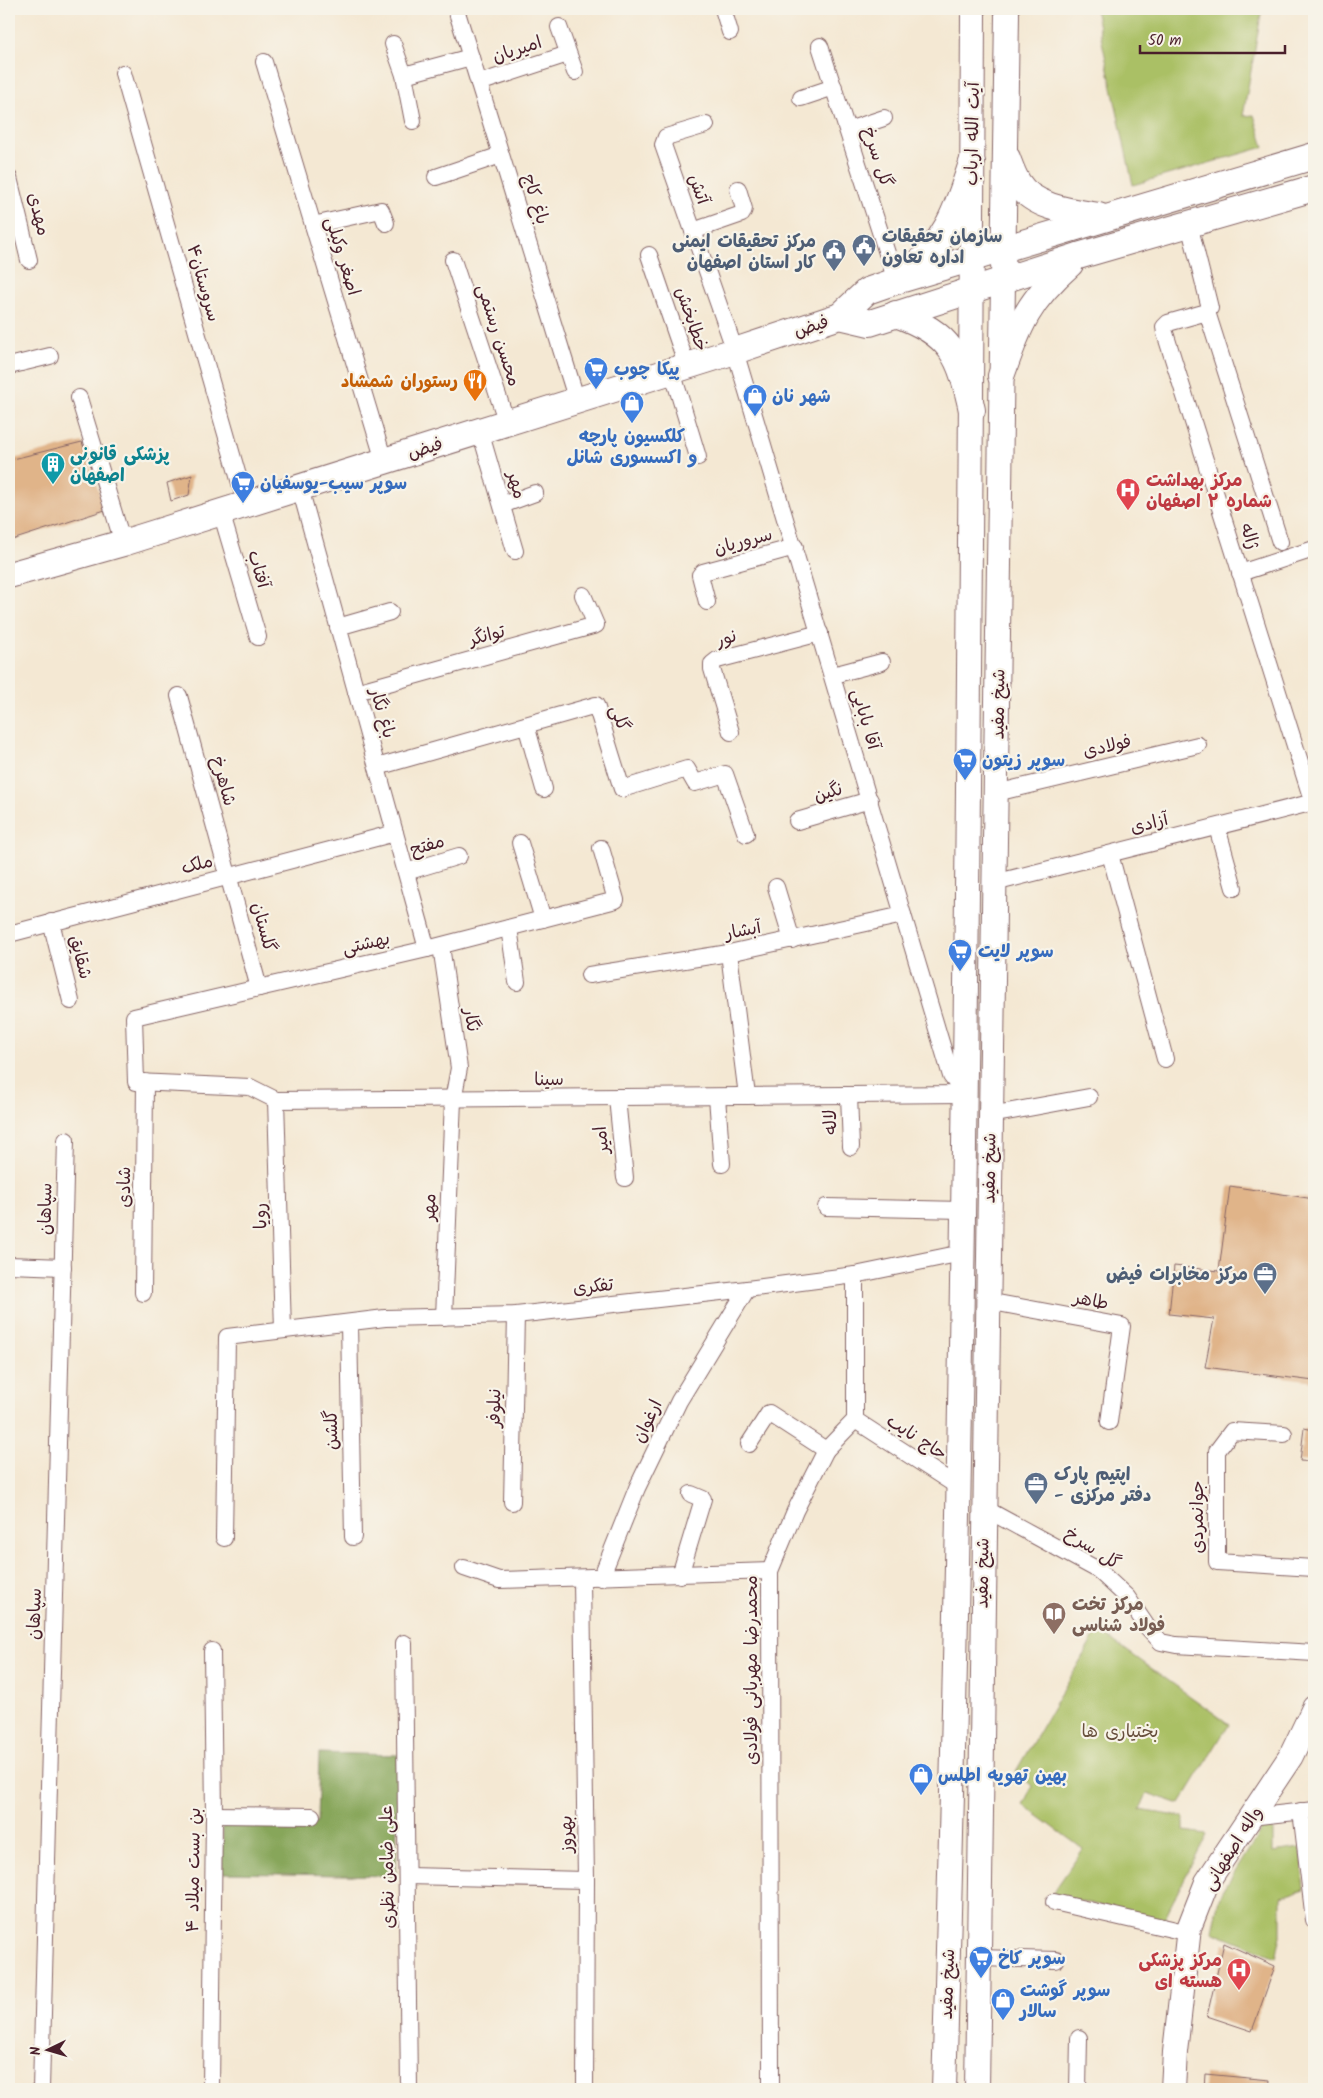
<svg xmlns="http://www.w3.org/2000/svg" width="1323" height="2098" font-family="Kalam,'Playpen Sans Arabic',sans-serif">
  <rect width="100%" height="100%" fill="#f7f3e8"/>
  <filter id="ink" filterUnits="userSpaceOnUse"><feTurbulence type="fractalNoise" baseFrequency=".02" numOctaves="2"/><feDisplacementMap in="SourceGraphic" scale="10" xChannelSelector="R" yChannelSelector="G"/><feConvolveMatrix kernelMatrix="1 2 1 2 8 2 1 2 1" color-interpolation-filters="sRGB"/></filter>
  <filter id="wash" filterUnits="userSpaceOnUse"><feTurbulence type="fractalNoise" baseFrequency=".0096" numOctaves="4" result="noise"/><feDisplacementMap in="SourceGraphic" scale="20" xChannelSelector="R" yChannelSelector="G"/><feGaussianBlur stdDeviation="1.12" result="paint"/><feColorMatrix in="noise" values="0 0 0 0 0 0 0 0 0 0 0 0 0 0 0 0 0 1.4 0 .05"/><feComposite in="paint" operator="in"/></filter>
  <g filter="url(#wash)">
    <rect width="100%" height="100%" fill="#f4e8d3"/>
    <g fill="#aac065" stroke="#7a7048">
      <polygon points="1095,9 1262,9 1243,116 1254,115 1264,147 1133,185"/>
      <polygon points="1098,1630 1229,1724 1180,1804 1147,1793 1140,1810 1184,1817 1184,1831 1207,1834 1163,1921 1052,1894 1083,1849 1023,1805 1032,1786 1016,1771"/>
      <polygon points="1273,1827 1273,1852 1300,1848 1305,1889 1281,1897 1281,1937 1276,1957 1212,1931 1219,1898 1261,1830"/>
    </g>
    <polygon fill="#87a65a" stroke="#686242" points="319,1753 398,1755 396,1876 222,1873 223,1820 317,1822"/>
    <g id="blocks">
      <g fill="#e0b489">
        <polygon points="82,442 105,510 9,541 9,460"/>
        <polygon points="192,475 189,495 171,501 167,483"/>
        <polygon points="1230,1186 1314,1199 1314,1381 1205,1367 1214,1319 1169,1314 1174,1266 1219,1271"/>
        <polygon points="1304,1428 1314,1430 1314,1462 1300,1461"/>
        <polygon points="1224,1943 1275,1966 1252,2031 1207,2016"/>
        <polygon points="1205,2074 1270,2080 1269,2089 1204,2089"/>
      </g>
    </g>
  </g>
  <g filter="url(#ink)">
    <use href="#blocks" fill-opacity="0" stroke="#866566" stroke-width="1"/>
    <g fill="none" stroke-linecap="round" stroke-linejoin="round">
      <defs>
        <g id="street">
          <polyline points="456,9 577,401"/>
          <polyline points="723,9 730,32"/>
          <polyline points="559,27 575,72"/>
          <polyline points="393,44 404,75 413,121"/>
          <polyline points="820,46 896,281"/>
          <polyline points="264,62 384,461"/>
          <polyline points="123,73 246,504"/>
          <polyline points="404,75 471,57"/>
          <polyline points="479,83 568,54"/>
          <polyline points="801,98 834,87"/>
          <polyline points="706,125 666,137 663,145 735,351 951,1076 965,1094"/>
          <polyline points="848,130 884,118"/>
          <polyline points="436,177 501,155"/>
          <polyline points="9,178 29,260"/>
          <polyline points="1189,224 1210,308 1207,312 1168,323 1164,327 1165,333 1313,803"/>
          <polyline points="313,225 381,210 386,223"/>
          <polyline points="693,231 742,214 744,209 738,189"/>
          <polyline points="649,255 687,366"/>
          <polyline points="453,260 507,423"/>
          <polyline points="1207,312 1280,542"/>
          <polyline points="9,366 50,356"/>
          <polyline points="672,371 698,457"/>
          <polyline points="79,398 123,543"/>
          <polyline points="480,431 515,551"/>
          <polyline points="300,488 427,949"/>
          <polyline points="502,505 535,493"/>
          <polyline points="221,512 258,637"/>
          <polyline points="1240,573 1314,549"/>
          <polyline points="707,602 700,575 703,572 795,547"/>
          <polyline points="338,627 390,612"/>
          <polyline points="833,675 882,662"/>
          <polyline points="356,692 596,625 583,595"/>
          <polyline points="179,696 259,988"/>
          <polyline points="526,725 544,789"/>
          <polyline points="731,732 712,669 712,664 717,660 820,633"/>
          <polyline points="377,767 596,705 622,789 687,769 695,783 725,774 746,834"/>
          <polyline points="996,793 1198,745"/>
          <polyline points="797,821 870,800"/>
          <polyline points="1217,827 1234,888"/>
          <polyline points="520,843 543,919"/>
          <polyline points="601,848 616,900 427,949 134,1017 136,1082 250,1087 276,1100 965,1094"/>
          <polyline points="1110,854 1165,1059"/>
          <polyline points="406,872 459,856"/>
          <polyline points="994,883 1314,802"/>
          <polyline points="776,887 792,940"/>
          <polyline points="51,922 71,1001"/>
          <polyline points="509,928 517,982"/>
          <polyline points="9,934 395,833"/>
          <polyline points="441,946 459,1068 453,1100 444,1317"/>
          <polyline points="729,953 747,1096"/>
          <polyline points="589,975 729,953 903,915"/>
          <polyline points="849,1095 851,1147"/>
          <polyline points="717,1097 722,1164"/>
          <polyline points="617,1098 625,1178"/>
          <polyline points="276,1100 283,1330"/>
          <polyline points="990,1115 1089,1097"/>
          <polyline points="826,1207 963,1210"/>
          <polyline points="9,1265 63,1267"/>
          <polyline points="143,1293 145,1082"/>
          <polyline points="987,1301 1122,1326 1109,1422"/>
          <polyline points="349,1323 353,1537"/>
          <polyline points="855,1420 957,1486"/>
          <polyline points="1284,1434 1232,1431 1217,1451 1217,1562 1314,1568"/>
          <polyline points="749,1444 769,1413 826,1450"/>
          <polyline points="512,1502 516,1315"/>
          <polyline points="982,1507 1098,1570 1127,1597 1148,1628 1161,1642 1176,1645 1314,1653"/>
          <polyline points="224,1538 227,1337 385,1318 516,1315 747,1289 855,1275 962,1253"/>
          <polyline points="464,1568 499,1580 770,1571"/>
          <polyline points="680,1575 703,1499 691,1494"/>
          <polyline points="601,1578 637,1488 679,1401 747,1289"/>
          <polyline points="582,1579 586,1880 585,2089"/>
          <polyline points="404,1643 409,2089"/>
          <polyline points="1301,1811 1314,1920"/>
          <polyline points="214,1815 312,1816"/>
          <polyline points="1250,1817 1314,1810"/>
          <polyline points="407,1876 586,1880"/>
          <polyline points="1054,1902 1189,1933"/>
          <polyline points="978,1958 1056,1960"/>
          <polyline points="41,2089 66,1140"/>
          <polyline points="211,2089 214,1815 212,1651"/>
          <polyline points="771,2089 770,1571 795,1511 826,1450 855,1420 855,1275"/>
          <polyline points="1078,2089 1079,2038"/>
        </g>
        <g id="secondary">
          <path d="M 944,2089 C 965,1396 970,702 973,9"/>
          <path d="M 977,2089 C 982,1532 994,974 1001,416 C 1002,281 1006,145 1007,9"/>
          <polyline points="1173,2089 1175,2052 1189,1928 1207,1882 1291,1756 1314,1708"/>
        </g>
        <g id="primary">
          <path d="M 1007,158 C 1010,166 1013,175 1018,183 C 1033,208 1073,212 1099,216"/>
          <path d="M 905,275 C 946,243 957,210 972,163"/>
          <path d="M 896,314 C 952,334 960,356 972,410"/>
          <polyline points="840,316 870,323 1078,256 1314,188"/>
          <path d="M 1001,376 C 1020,323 1028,301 1070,264"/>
          <polyline points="9,575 123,543 735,351 840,316 867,291 896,281 1314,156"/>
        </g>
      </defs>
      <use href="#street" stroke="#866566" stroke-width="18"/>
      <use href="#secondary" stroke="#866566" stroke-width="26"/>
      <use href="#primary" stroke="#866566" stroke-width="28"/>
      <use href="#street" stroke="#fff" stroke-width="16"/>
      <use href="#secondary" stroke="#fff" stroke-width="24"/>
      <use href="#primary" stroke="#fff" stroke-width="26"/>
    </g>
  </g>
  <defs>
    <symbol id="civic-pin" viewBox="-11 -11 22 30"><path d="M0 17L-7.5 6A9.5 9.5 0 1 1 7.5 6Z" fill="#5c6f8a" stroke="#f7f3e8"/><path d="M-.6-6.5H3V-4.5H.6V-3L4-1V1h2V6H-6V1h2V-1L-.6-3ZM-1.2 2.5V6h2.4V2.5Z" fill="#fff"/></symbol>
    <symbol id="supermarket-pin" viewBox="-11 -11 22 30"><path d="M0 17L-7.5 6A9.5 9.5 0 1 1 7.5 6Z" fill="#3f7fe0" stroke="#f7f3e8"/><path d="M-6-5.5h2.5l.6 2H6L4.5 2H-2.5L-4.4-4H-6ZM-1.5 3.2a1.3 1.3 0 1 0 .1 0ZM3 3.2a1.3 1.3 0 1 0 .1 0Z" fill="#fff"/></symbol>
    <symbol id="restaurant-pin" viewBox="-11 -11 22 30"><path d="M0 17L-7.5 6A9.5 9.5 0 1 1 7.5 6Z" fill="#e8710a" stroke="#f7f3e8"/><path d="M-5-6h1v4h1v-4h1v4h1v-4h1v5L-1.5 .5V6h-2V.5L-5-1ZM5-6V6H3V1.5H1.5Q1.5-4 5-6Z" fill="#fff"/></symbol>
    <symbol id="shop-pin" viewBox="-11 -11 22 30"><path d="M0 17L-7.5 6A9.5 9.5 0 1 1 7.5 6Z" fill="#3f7fe0" stroke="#f7f3e8"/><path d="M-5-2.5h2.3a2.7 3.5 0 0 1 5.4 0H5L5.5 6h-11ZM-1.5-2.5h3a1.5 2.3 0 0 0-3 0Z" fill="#fff"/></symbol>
    <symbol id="building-pin" viewBox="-11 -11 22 30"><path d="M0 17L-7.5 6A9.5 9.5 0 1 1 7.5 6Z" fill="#0f9aa8" stroke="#f7f3e8"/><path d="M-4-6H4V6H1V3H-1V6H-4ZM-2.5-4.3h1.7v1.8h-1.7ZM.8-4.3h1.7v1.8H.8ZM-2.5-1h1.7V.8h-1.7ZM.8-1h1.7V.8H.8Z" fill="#fff"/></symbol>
    <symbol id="hospital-pin" viewBox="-11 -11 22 30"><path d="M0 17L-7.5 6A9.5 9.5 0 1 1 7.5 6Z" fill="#e0444e" stroke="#f7f3e8"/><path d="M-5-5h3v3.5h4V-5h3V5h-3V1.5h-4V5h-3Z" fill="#fff"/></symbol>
    <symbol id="office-pin" viewBox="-11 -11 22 30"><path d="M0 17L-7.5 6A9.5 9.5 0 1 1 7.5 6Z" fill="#5c6f8a" stroke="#f7f3e8"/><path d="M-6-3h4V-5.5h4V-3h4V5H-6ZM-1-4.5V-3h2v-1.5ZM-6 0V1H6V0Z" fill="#fff"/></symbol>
    <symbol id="library-pin" viewBox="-11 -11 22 30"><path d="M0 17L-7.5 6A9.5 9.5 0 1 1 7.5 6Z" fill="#8d6e63" stroke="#f7f3e8"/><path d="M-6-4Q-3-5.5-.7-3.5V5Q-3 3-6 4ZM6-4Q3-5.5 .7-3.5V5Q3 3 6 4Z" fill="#fff"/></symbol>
  </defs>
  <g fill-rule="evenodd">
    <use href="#civic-pin" x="850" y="232" width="28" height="38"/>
    <use href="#civic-pin" x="820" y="237" width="28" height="38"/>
    <use href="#supermarket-pin" x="582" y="355" width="28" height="38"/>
    <use href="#restaurant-pin" x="461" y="367" width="28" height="38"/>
    <use href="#shop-pin" x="741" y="382" width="28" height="38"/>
    <use href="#shop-pin" x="618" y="389" width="28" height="38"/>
    <use href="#building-pin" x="39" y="450" width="28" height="38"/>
    <use href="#supermarket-pin" x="229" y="469" width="28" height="38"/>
    <use href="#hospital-pin" x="1114" y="476" width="28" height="38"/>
    <use href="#supermarket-pin" x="951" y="746" width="28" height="38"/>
    <use href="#supermarket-pin" x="946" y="937" width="28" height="38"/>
    <use href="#office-pin" x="1251" y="1260" width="28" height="38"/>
    <use href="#office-pin" x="1022" y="1470" width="28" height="38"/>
    <use href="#library-pin" x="1040" y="1600" width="28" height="38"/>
    <use href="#shop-pin" x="907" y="1761" width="28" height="38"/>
    <use href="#supermarket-pin" x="967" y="1944" width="28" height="38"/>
    <use href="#hospital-pin" x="1225" y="1956" width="28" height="38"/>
    <use href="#shop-pin" x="989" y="1986" width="28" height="38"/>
  </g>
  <g text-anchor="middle" stroke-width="4.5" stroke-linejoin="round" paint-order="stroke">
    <g font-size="18" fill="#4a1f2b" stroke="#f7f3e8">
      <text transform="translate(517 49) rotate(-18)" y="6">امیریان</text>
      <text transform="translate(972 134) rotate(-89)" y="6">آیت الله ارباب</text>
      <text transform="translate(878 157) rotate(72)" y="6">گل سرخ</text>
      <text transform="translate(699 189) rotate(70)" y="6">آتش</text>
      <text transform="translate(536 199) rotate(73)" y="6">باغ کاج</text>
      <text transform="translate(39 214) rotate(76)" y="6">مهدی</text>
      <text transform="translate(343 256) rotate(73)" y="6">اصغر وکیلی</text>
      <text transform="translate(204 283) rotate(74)" y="6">سروستان۴</text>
      <text transform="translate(692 319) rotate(71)" y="6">خطابخش</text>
      <text transform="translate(811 326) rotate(-18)" y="6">فیض</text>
      <text transform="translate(499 335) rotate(72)" y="6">محسن رستمی</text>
      <text transform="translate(425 448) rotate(-17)" y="6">فیض</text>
      <text transform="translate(517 485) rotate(74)" y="6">مهر</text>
      <text transform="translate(1250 536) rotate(72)" y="6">ژاله</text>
      <text transform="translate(743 541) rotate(-15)" y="6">سروریان</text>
      <text transform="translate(259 569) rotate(74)" y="6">آفتاب</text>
      <text transform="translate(487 635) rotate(-15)" y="6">توانگر</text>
      <text transform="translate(726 638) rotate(-18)" y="6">نور</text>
      <text transform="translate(998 704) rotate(-89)" y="6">شیخ مفید</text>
      <text transform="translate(383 713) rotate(74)" y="6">باغ نگار</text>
      <text transform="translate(620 718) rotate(70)" y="6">گلی</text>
      <text transform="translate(866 719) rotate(74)" y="6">آقا بابایی</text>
      <text transform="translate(1107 746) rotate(-13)" y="6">فولادی</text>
      <text transform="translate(224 781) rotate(75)" y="6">شاهرخ</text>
      <text transform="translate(828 792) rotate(-16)" y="6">نگین</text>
      <text transform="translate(1149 823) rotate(-14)" y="6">آزادی</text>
      <text transform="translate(427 845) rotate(-17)" y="6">مفتح</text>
      <text transform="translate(197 864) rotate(-14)" y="6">ملک</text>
      <text transform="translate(264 927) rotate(75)" y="6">گلستان</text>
      <text transform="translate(743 930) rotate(-11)" y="6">آبشار</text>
      <text transform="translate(366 943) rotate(-13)" y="6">بهشتی</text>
      <text transform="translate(81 957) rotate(76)" y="6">شقایق</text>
      <text transform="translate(472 1020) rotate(82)" y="6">نگار</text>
      <text transform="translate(549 1079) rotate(-1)" y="6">سینا</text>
      <text transform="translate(830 1122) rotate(-92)" y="6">لاله</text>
      <text transform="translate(601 1140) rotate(-96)" y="6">امیر</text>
      <text transform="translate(989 1168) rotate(-89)" y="6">شیخ مفید</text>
      <text transform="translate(124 1187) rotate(-89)" y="6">شادی</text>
      <text transform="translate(429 1207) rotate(-88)" y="6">مهر</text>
      <text transform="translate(45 1209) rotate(-89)" y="6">سپاهان</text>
      <text transform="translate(260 1216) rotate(-92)" y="6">رویا</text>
      <text transform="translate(593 1286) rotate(-6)" y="6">تفکری</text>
      <text transform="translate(1091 1300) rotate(11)" y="6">طاهر</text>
      <text transform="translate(494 1408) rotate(-89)" y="6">نیلوفر</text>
      <text transform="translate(647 1421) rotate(-64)" y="6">ارغوان</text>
      <text transform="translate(331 1430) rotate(-91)" y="6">گلشن</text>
      <text transform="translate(917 1437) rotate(33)" y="6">حاج نایب</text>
      <text transform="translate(1197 1517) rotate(-90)" y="6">جوانمردی</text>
      <text transform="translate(1093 1548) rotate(33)" y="6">گل سرخ</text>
      <text transform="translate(982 1573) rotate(-89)" y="6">شیخ مفید</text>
      <text transform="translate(34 1614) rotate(-88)" y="6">سپاهان</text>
      <text transform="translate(751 1670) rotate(-90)" y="6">محمدرضا مهربانی فولادی</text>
      <text transform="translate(566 1834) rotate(-91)" y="6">بهروز</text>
      <text transform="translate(1232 1848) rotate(-58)" y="6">واله اصفهانی</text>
      <text transform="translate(387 1867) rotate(-91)" y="6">علی ضامن نظری</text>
      <text transform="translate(193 1870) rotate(-89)" y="6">بن بست میلاد ۴</text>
      <text transform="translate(947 1984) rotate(-88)" y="6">شیخ مفید</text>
    </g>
    <g font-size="18" font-weight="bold" fill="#4e5e75" stroke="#f7f3e8" text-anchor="start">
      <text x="882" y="242">سازمان تحقیقات<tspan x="882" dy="21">اداره تعاون</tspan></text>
      <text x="816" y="247" text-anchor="end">مرکز تحقیقات ایمنی<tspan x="816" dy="21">کار استان اصفهان</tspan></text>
      <text x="1248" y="1280" text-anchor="end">مرکز مخابرات فیض</text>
      <text x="1054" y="1480">اپتیم پارک<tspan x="1054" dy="21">- دفتر مرکزی</tspan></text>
    </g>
    <g font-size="18" font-weight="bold" fill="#366cbe" stroke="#f7f3e8" text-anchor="start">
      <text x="614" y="375">پیکا چوب</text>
      <text x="772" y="402">شهر نان</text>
      <text x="632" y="442" text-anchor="middle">کلکسیون پارچه<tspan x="632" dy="21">و اکسسوری شانل</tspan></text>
      <text x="260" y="489">سوپر سیب-یوسفیان</text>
      <text x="982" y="766">سوپر زیتون</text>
      <text x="978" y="957">سوپر لایت</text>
      <text x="938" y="1781">بهین تهویه اطلس</text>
      <text x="998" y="1964">سوپر کاخ</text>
      <text x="1020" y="1996">سوپر گوشت<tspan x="1020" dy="21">سالار</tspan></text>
    </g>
    <g font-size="18" font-weight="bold" fill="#c56008" stroke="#f7f3e8" text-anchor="end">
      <text x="458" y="387">رستوران شمشاد</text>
    </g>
    <g font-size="18" font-weight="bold" fill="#0d838f" stroke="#f7f3e8" text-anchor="start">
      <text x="70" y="460">پزشکی قانونی<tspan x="70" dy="21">اصفهان</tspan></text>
    </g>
    <g font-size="18" font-weight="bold" fill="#be3a42" stroke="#f7f3e8" text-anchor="start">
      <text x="1146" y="486">مرکز بهداشت<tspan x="1146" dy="21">شماره ۲ اصفهان</tspan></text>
      <text x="1222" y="1966" text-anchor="end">مرکز پزشکی<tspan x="1222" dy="21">هسته ای</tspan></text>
    </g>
    <g font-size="18" font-weight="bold" fill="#785e54" stroke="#f7f3e8" text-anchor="start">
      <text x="1072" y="1610">مرکز تخت<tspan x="1072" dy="21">فولاد شناسی</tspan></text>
    </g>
    <g font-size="18" fill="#674f3c" stroke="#f7f3e8">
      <text x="1120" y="1737">بختیاری ها</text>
    </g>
  </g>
  <rect width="1323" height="2098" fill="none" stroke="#f7f3e8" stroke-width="30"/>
  <g transform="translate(48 2050) rotate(265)" stroke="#f7f3e8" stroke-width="4" paint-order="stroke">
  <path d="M0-4L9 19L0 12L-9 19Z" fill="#4a1f2b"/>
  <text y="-8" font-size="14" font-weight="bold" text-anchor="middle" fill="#4a1f2b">N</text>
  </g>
  <path d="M1140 45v8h145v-8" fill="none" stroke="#4a1f2b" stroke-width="2.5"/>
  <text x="1148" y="45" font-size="15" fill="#4a1f2b" stroke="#f7f3e8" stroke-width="4" paint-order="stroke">50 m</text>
</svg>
